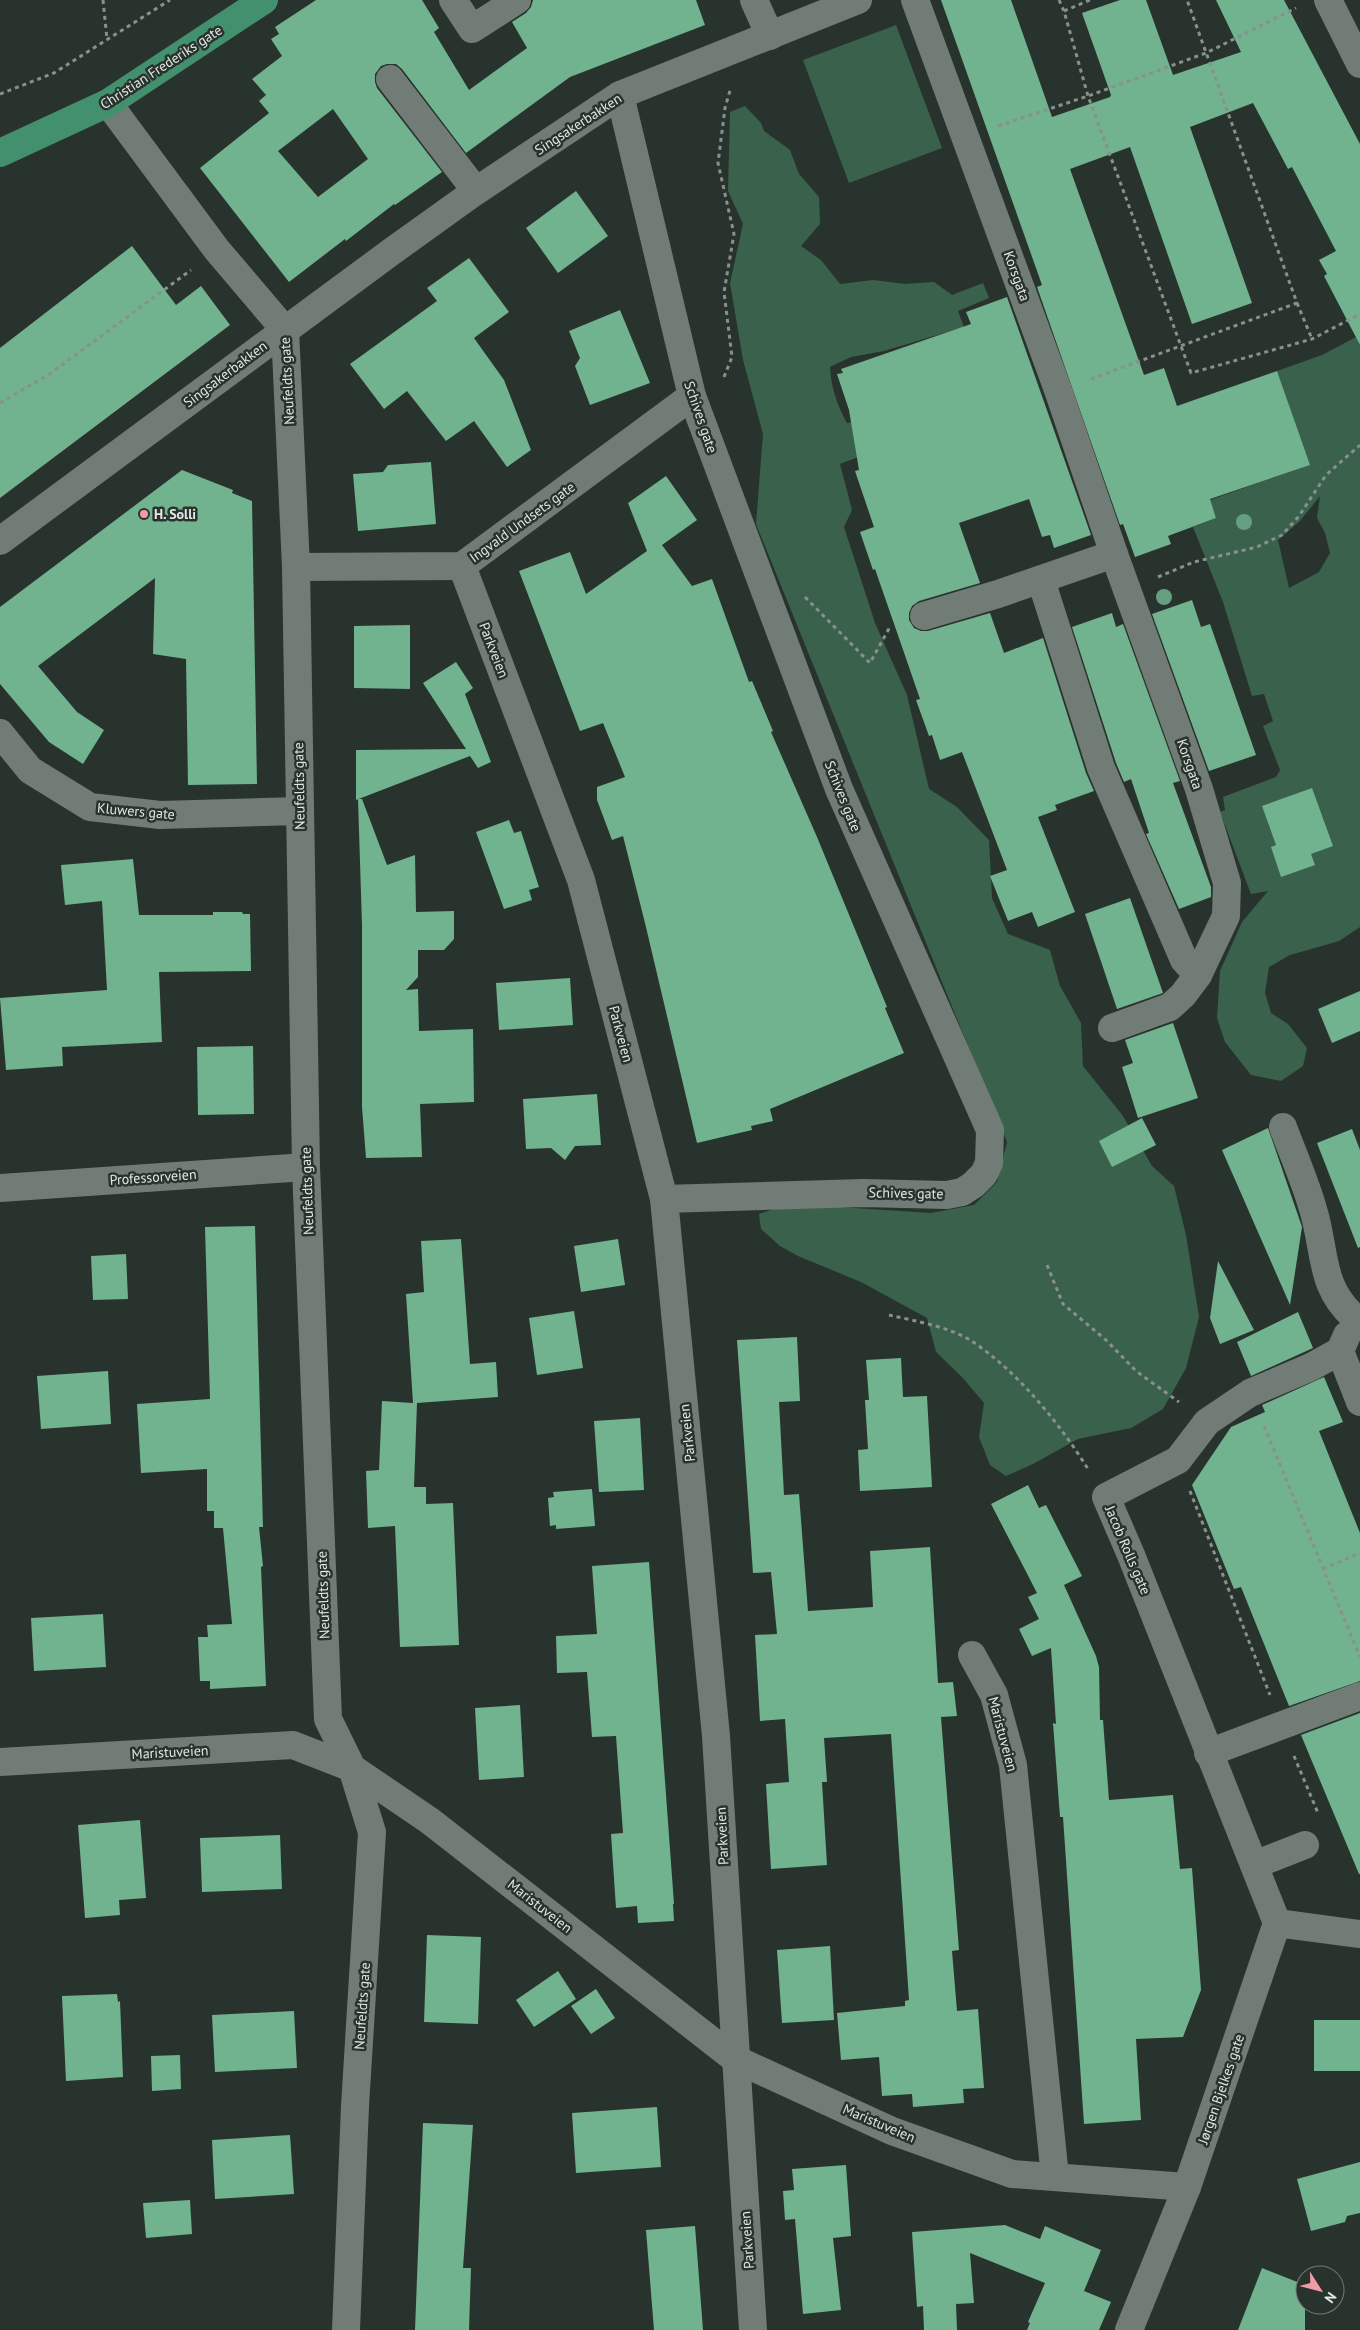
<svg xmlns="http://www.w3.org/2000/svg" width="1360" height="2330" font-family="'PT Sans',sans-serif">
  <rect width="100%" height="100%" fill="#29332d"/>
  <g fill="#3a614c" fill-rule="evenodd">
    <polygon points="896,25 942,148 849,183 803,60"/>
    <path d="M 745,106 L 761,123 L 764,131 L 790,150 L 799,174 L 819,197 L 820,224 L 801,246 L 821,260 L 840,284 L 873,280 L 905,284 L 934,282 L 952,295 L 983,283 L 989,298 L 958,311 L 964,327 L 884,351 L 851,357 L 830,367 C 831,387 837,405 847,423 L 883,417 L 892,444 L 840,464 L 852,510 L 844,527 L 875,623 L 907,695 L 929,789 L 957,807 L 989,840 L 992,898 L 1008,934 L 1050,950 L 1060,986 L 1081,1023 L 1083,1066 L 1123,1116 L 1152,1166 L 1174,1186 L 1186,1235 L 1199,1317 L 1186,1368 L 1163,1409 L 1131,1428 L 1078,1439 L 1033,1464 L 1006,1476 L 990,1465 L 979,1437 L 984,1403 L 962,1377 L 936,1352 L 927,1318 L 861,1282 L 798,1256 L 780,1246 L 761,1229 L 759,1214 L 777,1208 L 824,1206 L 931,1213 L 974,1205 L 997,1182 L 1007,1142 L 756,524 L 763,434 L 743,360 L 730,283 L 743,224 L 728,191 L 730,112 Z"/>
    <path d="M 1360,335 L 1360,927 L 1339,941 L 1290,955 L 1269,967 L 1265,993 L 1271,1013 L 1288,1024 L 1307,1048 L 1303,1066 L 1281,1081 L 1251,1075 L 1225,1042 L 1217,1018 L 1220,971 L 1242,922 L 1268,891 L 1251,894 L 1220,812 L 1225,810 L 1223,797 L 1276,777 L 1280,770 L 1263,726 L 1273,721 L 1264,694 L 1252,696 L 1223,602 L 1193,527 L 1216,518 L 1210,500 L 1309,465 L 1277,371 L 1322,355 ZM 1320,496 L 1317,518 L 1325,533 L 1330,553 L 1319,572 L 1289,588 L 1278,540 L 1300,521 Z"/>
  </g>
  <g fill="#71b28f" fill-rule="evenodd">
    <path d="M 316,0 L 422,0 L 439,28 L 434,32 L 469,90 L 527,48 L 512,22 L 526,13 L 531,7 L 533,0 L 696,0 L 705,25 L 570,77 L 466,153 L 402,69 L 396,64 L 387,64 L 381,66 L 375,74 L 375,82 L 377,88 L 442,172 L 395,205 L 394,204 L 346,241 L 345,239 L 289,282 L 200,168 L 269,113 L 259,101 L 266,95 L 252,79 L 282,56 L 271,39 L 279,34 L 275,27 ZM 333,109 L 368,159 L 318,197 L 278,151 Z"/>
    <polygon points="941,0 1011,0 1052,117 1110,97 1111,95 1082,13 1120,0 1146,0 1173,75 1241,52 1216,0 1284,0 1360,144 1360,345 1324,276 1327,274 1319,260 1336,251 1292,167 1288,169 1253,103 1190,127 1252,303 1192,324 1130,147 1070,169 1144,375 1164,368 1177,406 1277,371 1310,465 1210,499 1216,518 1168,536 1171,544 1135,557 1123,524 1120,525 1037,287 1042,285"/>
    <polygon points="576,191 608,236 558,273 526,228"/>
    <polygon points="132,246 176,305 201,286 230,325 0,498 0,348"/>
    <polygon points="469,258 509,312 474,338 504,380 531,450 507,467 474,421 446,441 407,391 384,409 350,364 437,301 427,288"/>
    <polygon points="1007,297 1091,535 1054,548 1050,535 1042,537 1029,499 959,523 980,583 919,601 912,606 909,613 909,620 914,628 921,631 928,631 990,613 1004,653 1043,638 1086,773 1094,791 1055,805 1057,810 1038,817 1075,912 1038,927 1032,912 1008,921 990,876 1007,870 962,752 940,760 932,735 929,736 916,700 920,699 900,641 875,569 873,570 860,532 874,527 855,471 859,470 849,410 837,374 843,373 841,369 971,324 966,312"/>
    <polygon points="620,310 650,383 590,405 575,366 580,358 569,331"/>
    <polygon points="431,462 436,524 358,531 353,474 383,472 388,465"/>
    <polygon points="182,470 233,490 232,493 252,501 257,784 188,785 186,659 153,654 155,578 38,666 77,712 104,730 83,764 49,742 0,684 0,607"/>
    <polygon points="666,476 697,520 662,545 692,586 712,579 749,682 752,681 773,731 771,732 817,837 887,1007 885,1008 904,1053 770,1109 773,1121 751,1126 752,1130 697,1143 645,923 623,836 612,840 597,800 597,787 625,777 603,723 580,731 519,571 570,552 586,594 647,551 628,503"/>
    <polygon points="1192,600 1201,627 1210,624 1256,755 1209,771 1152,614"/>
    <polygon points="1112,613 1116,627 1123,624 1180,781 1173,783 1211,887 1211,897 1179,909 1146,834 1149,833 1131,779 1124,782 1116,763 1072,627"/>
    <polygon points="410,625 410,689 354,688 354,626"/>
    <polygon points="456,662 473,688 465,694 491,762 478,768 470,756 356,800 356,750 466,749 423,683"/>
    <polygon points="1312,788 1333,846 1311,854 1315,865 1281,877 1271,847 1276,845 1262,806"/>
    <polygon points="358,799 362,799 387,865 415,855 416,912 454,911 454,939 444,950 418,950 418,977 406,990 418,989 419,1031 473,1029 474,1102 420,1104 422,1157 366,1158 362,1107 362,925"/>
    <polygon points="509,820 514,833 521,831 539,887 529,890 532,900 504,909 476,832"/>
    <polygon points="133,859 139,915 213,915 213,912 242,912 243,914 250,914 251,971 159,972 162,1042 62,1047 63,1066 6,1070 0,998 107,990 102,901 65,905 61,865"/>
    <polygon points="1130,898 1163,993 1117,1009 1085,914"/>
    <polygon points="570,978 573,1025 499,1030 496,983"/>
    <polygon points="1360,991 1360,1031 1332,1043 1318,1009"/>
    <polygon points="1173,1023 1198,1098 1138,1118 1122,1067 1133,1063 1125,1040"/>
    <polygon points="253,1046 254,1114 198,1115 197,1047"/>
    <polygon points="597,1094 601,1145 575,1146 565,1160 551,1148 526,1149 523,1099"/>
    <polygon points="1142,1118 1156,1145 1112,1167 1099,1141"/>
    <polygon points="1268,1128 1302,1227 1290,1305 1222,1150"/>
    <polygon points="1352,1129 1360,1150 1360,1247 1358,1248 1317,1143"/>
    <polygon points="255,1226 263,1527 259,1527 263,1566 261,1567 266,1686 210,1689 210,1681 200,1681 198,1637 208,1637 207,1625 232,1624 223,1528 214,1528 214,1511 207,1511 207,1469 141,1473 137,1404 210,1399 205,1227"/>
    <polygon points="461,1239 470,1364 496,1362 498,1397 417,1403 414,1487 426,1487 426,1504 453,1503 459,1645 400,1647 395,1526 368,1528 366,1471 379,1470 382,1401 413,1403 406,1294 424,1292 421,1241"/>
    <polygon points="618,1239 625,1285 581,1292 574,1246"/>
    <polygon points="126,1254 128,1299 93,1300 91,1256"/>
    <polygon points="1218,1261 1254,1330 1220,1344 1210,1318"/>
    <polygon points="574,1311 583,1368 537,1375 529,1318"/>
    <polygon points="1298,1312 1313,1348 1251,1376 1237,1342"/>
    <polygon points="797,1337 800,1401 779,1402 784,1495 799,1494 808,1611 873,1607 870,1551 930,1547 938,1683 953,1682 957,1716 941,1717 959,1950 952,1951 957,2011 978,2009 984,2088 963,2089 964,2103 913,2107 912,2094 882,2096 879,2057 841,2060 837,2013 905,2006 905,2001 909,2000 891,1734 824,1738 827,1782 822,1782 827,1865 771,1869 766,1784 789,1782 785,1719 760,1721 755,1635 777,1634 771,1572 753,1573 737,1340"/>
    <polygon points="901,1358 903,1397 927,1396 932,1487 860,1491 858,1450 868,1449 865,1400 869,1400 866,1360"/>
    <polygon points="108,1371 111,1424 41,1429 37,1376"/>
    <polygon points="1324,1377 1343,1422 1319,1431 1360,1533 1360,1681 1289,1706 1241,1587 1234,1589 1192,1485 1231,1427 1265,1412 1262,1405"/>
    <polygon points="640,1418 644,1490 599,1492 594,1421"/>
    <polygon points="1028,1485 1039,1508 1046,1505 1082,1576 1064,1585 1096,1656 1099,1667 1100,1720 1103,1720 1109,1800 1173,1795 1180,1869 1192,1868 1201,1990 1183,2037 1136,2039 1141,2120 1084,2124 1063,1817 1060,1817 1053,1723 1056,1724 1051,1648 1032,1656 1019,1629 1039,1619 1028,1597 1037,1593 991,1504"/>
    <polygon points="592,1489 595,1526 556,1529 556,1525 550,1526 548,1498 554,1497 553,1492"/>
    <polygon points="649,1562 674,1904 673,1904 674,1921 638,1923 637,1906 616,1908 611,1834 623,1833 616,1736 592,1737 587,1672 557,1673 556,1636 597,1634 592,1566"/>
    <polygon points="103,1614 106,1667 34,1671 31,1618"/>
    <polygon points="520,1705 524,1777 479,1780 475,1708"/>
    <polygon points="1360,1713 1360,1874 1359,1874 1301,1735"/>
    <polygon points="140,1820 146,1898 119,1900 120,1915 85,1918 78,1825"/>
    <polygon points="280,1835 282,1889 202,1892 200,1838"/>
    <polygon points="427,1935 481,1937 478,2024 424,2022"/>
    <polygon points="830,1946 834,2020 782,2023 777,1950"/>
    <polygon points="558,1971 576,1999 534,2027 516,2000"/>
    <polygon points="596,1989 615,2018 591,2034 571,2006"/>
    <polygon points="117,1994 118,2002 120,2001 123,2077 66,2081 62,1996"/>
    <polygon points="294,2011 297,2068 215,2072 212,2015"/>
    <rect x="1314" y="2020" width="46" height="51"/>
    <polygon points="180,2055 181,2089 152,2091 151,2056"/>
    <polygon points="657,2107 661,2167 576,2173 572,2113"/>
    <polygon points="423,2123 473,2125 463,2268 471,2268 469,2330 415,2330"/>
    <polygon points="290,2135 294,2194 215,2199 212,2140"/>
    <polygon points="1360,2162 1360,2213 1347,2216 1345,2222 1311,2231 1297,2179"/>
    <polygon points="846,2165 851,2236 833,2238 841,2310 803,2314 795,2219 785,2220 783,2191 794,2190 792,2169"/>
    <polygon points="190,2200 192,2234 146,2238 143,2203"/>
    <polygon points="1005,2225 1040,2239 1045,2226 1101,2250 1084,2291 1111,2302 1099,2330 1027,2330 1030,2323 1028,2322 1045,2283 970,2253 974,2303 956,2304 957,2330 924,2330 923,2306 917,2307 912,2232"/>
    <polygon points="695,2226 703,2330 654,2330 646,2230"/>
    <polygon points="1262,2268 1305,2285 1305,2330 1238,2330"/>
  </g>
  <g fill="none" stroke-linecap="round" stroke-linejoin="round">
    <g stroke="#89918c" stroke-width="3" stroke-dasharray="4 4" stroke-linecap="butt">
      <polyline points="103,0 107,39"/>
      <polyline points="1059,0 1064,11 1088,96 1191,373 1312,339 1360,314"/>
      <polyline points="1064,11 1090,0"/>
      <polyline points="0,94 54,73 170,0"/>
      <polyline points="998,126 1088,96 1206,53 1296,8"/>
      <polyline points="1297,303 1312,339"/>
      <polyline points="724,377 732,357 724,292 734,234 718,163 725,108 731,87"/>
      <polyline points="1091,379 1297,303 1187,0"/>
      <polyline points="0,403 51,373 191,270"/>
      <polyline points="1158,577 1194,562 1257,547 1282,535 1299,516 1326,475 1360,445"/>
      <polyline points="805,597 870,663 891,625"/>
      <polyline points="1047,1265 1063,1304 1106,1340 1136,1371 1179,1402"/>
      <path d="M 889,1315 C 915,1321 951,1327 973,1342 C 1018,1372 1060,1424 1088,1469"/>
      <polyline points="1264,1426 1360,1657"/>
      <polyline points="1190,1491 1270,1695"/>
      <polyline points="1323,1569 1360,1553"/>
      <polyline points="1294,1756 1318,1813"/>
    </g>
    <g stroke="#727c76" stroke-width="28">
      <polyline points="453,0 472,29 517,0"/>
      <polyline points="754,0 770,36"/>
      <polyline points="915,0 1058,390 1114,554 1199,789 1227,883 1226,916 1198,975 1183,995 1170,1007 1112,1028"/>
      <polyline points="1328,0 1360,64"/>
      <polyline points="390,79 476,191"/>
      <polyline points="620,95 692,396 839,789 990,1130 989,1163 984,1174 973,1185 962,1192 947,1195 863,1193 664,1199"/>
      <polyline points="108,103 217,250 285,330 296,567 306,1167 328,1719 352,1768 372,1832 355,2106 346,2330"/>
      <polyline points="0,541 391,252 476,191 620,95 858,0"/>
      <polyline points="462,566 581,880 664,1199 716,1736 753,2330"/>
      <polyline points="296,567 462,566 692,396"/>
      <polyline points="1041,580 1101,768 1184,960 1198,975"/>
      <polyline points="924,616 998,594 1114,554"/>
      <polyline points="0,733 30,770 90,807 160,815 300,811"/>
      <path d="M 1283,1127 C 1293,1154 1305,1181 1313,1209 C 1326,1251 1319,1286 1354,1317"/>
      <polyline points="0,1188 306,1167"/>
      <polyline points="1347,1335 1340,1351 1360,1402"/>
      <polyline points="972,1655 994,1695 1013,1765 1055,2177"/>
      <polyline points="1208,1753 1360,1696"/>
      <polyline points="0,1762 293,1745 352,1768 430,1821 735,2059 892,2131 1012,2174 1187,2187"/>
      <polyline points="1254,1865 1305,1845"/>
      <polyline points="1277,1923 1131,1555 1106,1497 1178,1460 1207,1422 1250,1393 1311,1367 1340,1351"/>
      <polyline points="1129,2330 1187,2187 1277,1923 1360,1934"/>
    </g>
    <polyline stroke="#43906e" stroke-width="28" points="0,153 108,103 264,0"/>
  </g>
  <g fill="#669f80">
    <circle cx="1244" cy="522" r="8"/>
    <circle cx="1164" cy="597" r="8"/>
  </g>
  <circle fill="#f39aa8" stroke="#29332d" stroke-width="2" cx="144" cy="514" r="5"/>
  <g text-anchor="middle" stroke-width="5" stroke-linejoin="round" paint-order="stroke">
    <g font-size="14" fill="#e2e8e4" stroke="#29332d">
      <text transform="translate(161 67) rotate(-33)" y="5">Christian Frederiks gate</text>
      <text transform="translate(578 124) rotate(-33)" y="5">Singsakerbakken</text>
      <text transform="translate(1017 276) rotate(70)" y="5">Korsgata</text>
      <text transform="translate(225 374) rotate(-37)" y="5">Singsakerbakken</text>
      <text transform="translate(287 381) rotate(-93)" y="5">Neufeldts gate</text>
      <text transform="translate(701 417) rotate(71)" y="5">Schives gate</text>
      <text transform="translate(522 522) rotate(-36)" y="5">Ingvald Undsets gate</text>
      <text transform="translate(494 650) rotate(69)" y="5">Parkveien</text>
      <text transform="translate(1190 764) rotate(71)" y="5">Korsgata</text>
      <text transform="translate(299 786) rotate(-91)" y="5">Neufeldts gate</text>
      <text transform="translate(843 796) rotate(68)" y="5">Schives gate</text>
      <text transform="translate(136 811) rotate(5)" y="5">Kluwers gate</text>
      <text transform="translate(621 1034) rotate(75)" y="5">Parkveien</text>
      <text transform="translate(153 1177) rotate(-4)" y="5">Professorveien</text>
      <text transform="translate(307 1191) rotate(-92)" y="5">Neufeldts gate</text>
      <text transform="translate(906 1193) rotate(1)" y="5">Schives gate</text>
      <text transform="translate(687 1433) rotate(-96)" y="5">Parkveien</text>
      <text transform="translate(1128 1550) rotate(67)" y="5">Jacob Rolls gate</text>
      <text transform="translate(323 1595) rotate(-92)" y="5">Neufeldts gate</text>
      <text transform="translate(1003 1734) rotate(75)" y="5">Maristuveien</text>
      <text transform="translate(170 1752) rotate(-3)" y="5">Maristuveien</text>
      <text transform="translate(722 1836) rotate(-93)" y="5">Parkveien</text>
      <text transform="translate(540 1906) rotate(38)" y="5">Maristuveien</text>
      <text transform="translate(362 2006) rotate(-86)" y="5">Neufeldts gate</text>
      <text transform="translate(1221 2089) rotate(-71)" y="5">Jørgen Bjelkes gate</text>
      <text transform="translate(879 2123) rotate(23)" y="5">Maristuveien</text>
      <text transform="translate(747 2240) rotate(-94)" y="5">Parkveien</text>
    </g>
    <g font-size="14" font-weight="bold" fill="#e2e8e4" stroke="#29332d" text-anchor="start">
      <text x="154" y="519">H. Solli</text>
    </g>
  </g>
  <g transform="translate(1320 2290) rotate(126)"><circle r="24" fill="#29332d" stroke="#737b76"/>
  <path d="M0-4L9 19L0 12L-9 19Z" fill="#f39aa8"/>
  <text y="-8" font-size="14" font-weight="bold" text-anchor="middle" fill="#e2e8e4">N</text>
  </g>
</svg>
